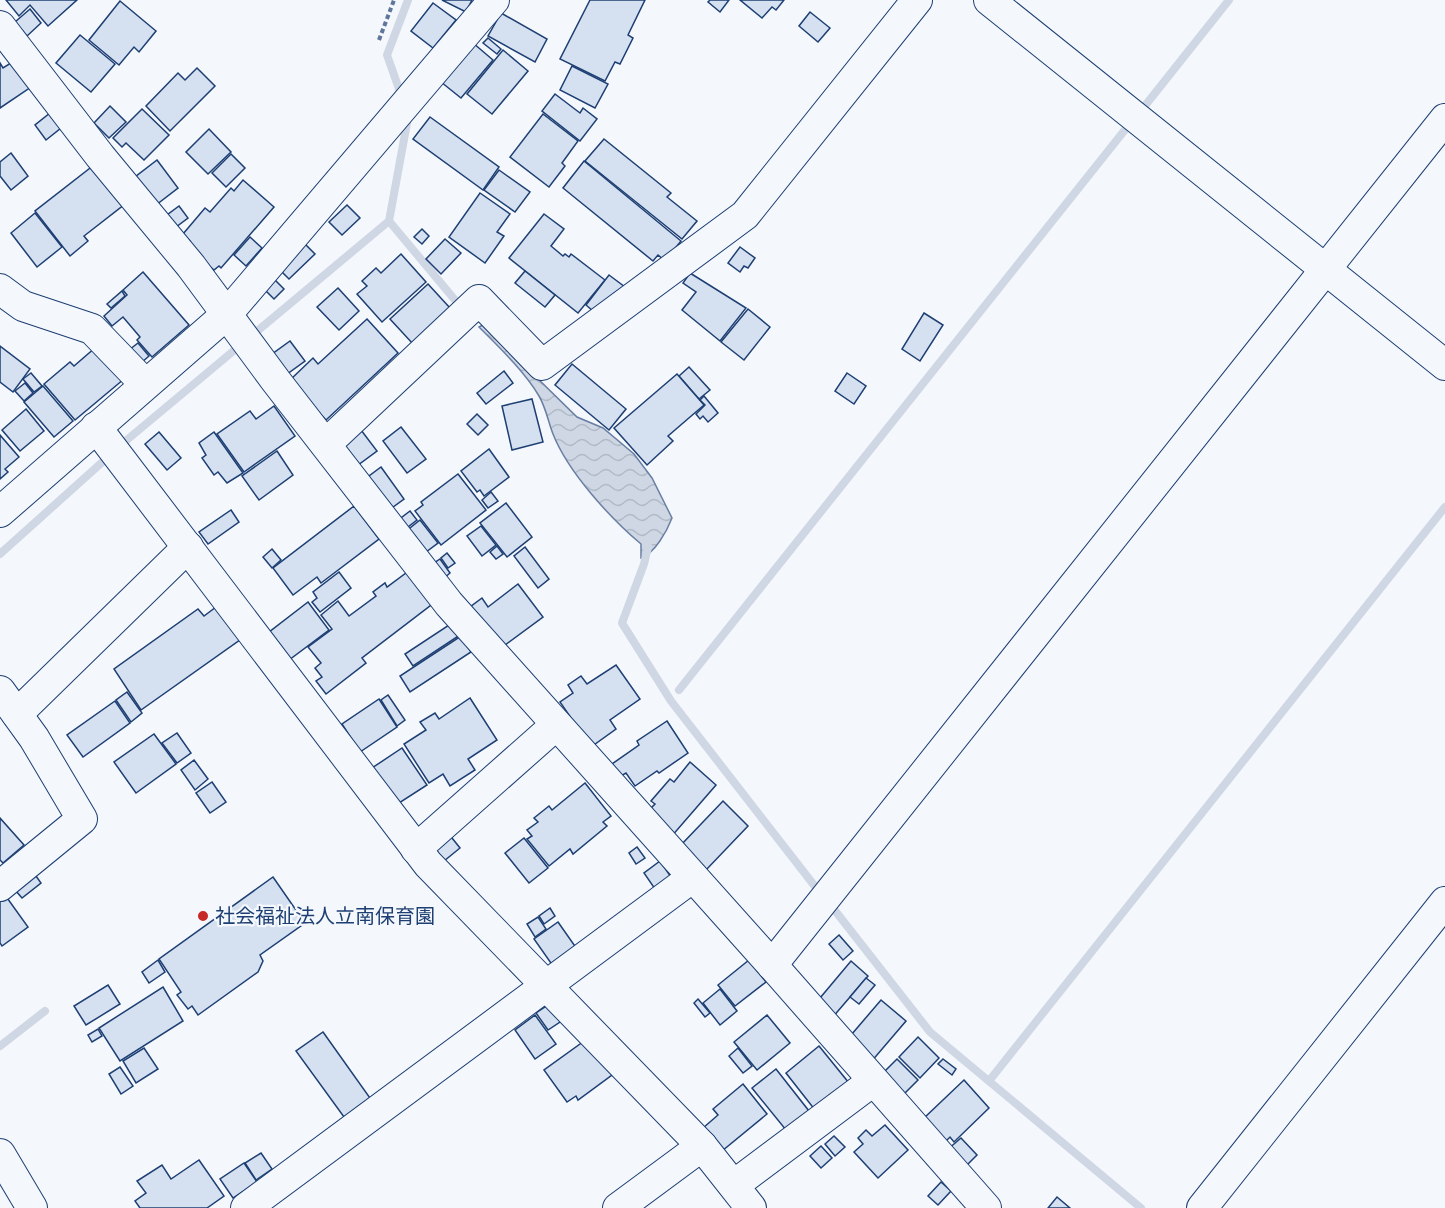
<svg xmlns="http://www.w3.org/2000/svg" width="1445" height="1208" font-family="'Varela Round','Noto Sans JP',sans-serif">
  <defs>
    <pattern id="water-waves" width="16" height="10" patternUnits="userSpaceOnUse" patternTransform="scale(1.5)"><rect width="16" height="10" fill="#cfd7e4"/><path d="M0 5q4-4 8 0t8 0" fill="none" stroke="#b1bac7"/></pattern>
  </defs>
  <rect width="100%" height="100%" fill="#f4f7fb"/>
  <path fill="url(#water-waves)" stroke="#687fa3" stroke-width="1.5" d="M 483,325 L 577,417 L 603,428 L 634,454 L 652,478 L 672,518 C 667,531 655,553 641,558 L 641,544 C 610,518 568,472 553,434 C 548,421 546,408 539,396 C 525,372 498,346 479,327 Z"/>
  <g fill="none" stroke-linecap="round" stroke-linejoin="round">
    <g stroke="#cfd7e4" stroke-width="8">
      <polyline points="399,89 387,55 408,0"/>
      <polyline points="1140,112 1229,0"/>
      <polyline points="389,221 455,300"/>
      <polyline points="648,547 644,564 622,623 671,701 817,889"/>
      <polyline points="0,554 128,439 389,221 407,123"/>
      <polyline points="679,690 1128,126 1134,131"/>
      <polyline points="833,908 930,1032 1141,1208"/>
      <polyline points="0,1046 45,1011"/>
      <polyline points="989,1081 1445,507"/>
    </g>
  </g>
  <g fill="#d5e0f0" stroke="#1d3f73" stroke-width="1.5">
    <polygon points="6,0 77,0 48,26 30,5 19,16"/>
    <polygon points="442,0 472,0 466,12"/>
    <polygon points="590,0 645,0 628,35 633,38 620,64 615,62 605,81 560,59"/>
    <polygon points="710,0 729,0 720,12 708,2"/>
    <polygon points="740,0 784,0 776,10 772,7 762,18"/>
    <polygon points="120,1 156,31 139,52 134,47 119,65 89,40"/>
    <polygon points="433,3 456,20 433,48 411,31"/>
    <polygon points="30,9 41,23 27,36 15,22"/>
    <polygon points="810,12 830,28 818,42 799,26"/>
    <polygon points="501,13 547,39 535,62 488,36"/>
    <polygon points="80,35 115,64 91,92 56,63"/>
    <polygon points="488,38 501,49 497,54 483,43"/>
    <polygon points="473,43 493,60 461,98 441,82"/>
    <polygon points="503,50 528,71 492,114 467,94"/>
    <polygon points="14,61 31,87 0,108 0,63 3,68"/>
    <polygon points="572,66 608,84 595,108 560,90"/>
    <polygon points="197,68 215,86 170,131 146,106 178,73 185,80"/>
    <polygon points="555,94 580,113 583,108 597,119 580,141 542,111"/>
    <polygon points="110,106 126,122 109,138 94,123"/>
    <polygon points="55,109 66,124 46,140 35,125"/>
    <polygon points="142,109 169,135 144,160 126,143 122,147 113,138"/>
    <polygon points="543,114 578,141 562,163 565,166 549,187 510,157"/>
    <polygon points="430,117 499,167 483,190 413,139"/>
    <polygon points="209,129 231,152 208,174 186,152"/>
    <polygon points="604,139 671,193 667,197 697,221 682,239 585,161"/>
    <polygon points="11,153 28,176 11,190 0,176 0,162"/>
    <polygon points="231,154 245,168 226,187 212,173"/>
    <polygon points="157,160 178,188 156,205 135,177"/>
    <polygon points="584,161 681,241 665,261 658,255 653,261 563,188"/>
    <polygon points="94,165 125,204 84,236 88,241 70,256 35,211"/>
    <polygon points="499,170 530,192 515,212 484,190"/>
    <polygon points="243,180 274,207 221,268 219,266 214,270 186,246 190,241 183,234 205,208 210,212 231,188 234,191"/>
    <polygon points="480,193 510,214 497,232 504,236 485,263 449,237"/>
    <polygon points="347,205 360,218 342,235 329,222"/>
    <polygon points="179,206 188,218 176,227 167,215"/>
    <polygon points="35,213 62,247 37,267 11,233"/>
    <polygon points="544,214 564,229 551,246 563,256 565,254 569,257 571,254 605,280 578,313 509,258"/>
    <polygon points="422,229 429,236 422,244 414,237"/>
    <polygon points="250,237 262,248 246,266 234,255"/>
    <polygon points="445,239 461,253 441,274 426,259"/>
    <polygon points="304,243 315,254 289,279 279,269"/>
    <polygon points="740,247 755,258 748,268 744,266 740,272 728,263"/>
    <polygon points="401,254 426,282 382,322 357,294 367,286 362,281 376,268 381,273"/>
    <polygon points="525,271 555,295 545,307 515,283"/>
    <polygon points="143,272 189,325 152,357 137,340 140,337 123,317 112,326 104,316 127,295 123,290"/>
    <polygon points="690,273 746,308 720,341 682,310 696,292 683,283"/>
    <polygon points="609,275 625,287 593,311 586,305"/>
    <polygon points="272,277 284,289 274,299 262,287"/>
    <polygon points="428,284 450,308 413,344 390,319"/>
    <polygon points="338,288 359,311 339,330 317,307"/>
    <polygon points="122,291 125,296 111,308 107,304"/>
    <polygon points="748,309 770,327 744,360 721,342"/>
    <polygon points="924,313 943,325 920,361 902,349"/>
    <polygon points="367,319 398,353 326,420 289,381 313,358 318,364"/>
    <polygon points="290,341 305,361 283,377 268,357"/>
    <polygon points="138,343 149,356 141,363 129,350"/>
    <polygon points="0,346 30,369 13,392 0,382"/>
    <polygon points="96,347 124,379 75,420 44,384 70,362 74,366"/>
    <polygon points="572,364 626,409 609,430 555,385"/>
    <polygon points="689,367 710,390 699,399 679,376"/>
    <polygon points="504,371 513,383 486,404 477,393"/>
    <polygon points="31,373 42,386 34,392 23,379"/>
    <polygon points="847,373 866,386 854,404 835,391"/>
    <polygon points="677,374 704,405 668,436 673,441 647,465 614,428"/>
    <polygon points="25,383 33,393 24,401 15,391"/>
    <polygon points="43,386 73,421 54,437 24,402"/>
    <polygon points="704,396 718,413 708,422 703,416 700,419 696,414 705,405 700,400"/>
    <polygon points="532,399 543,442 512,450 502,406"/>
    <polygon points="274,406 295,436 244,472 217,434 250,411 256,419"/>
    <polygon points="26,409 44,431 20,451 2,430"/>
    <polygon points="477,414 488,425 478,435 467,424"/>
    <polygon points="401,427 426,459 407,473 383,441"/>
    <polygon points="361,430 377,451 354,468 338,448"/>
    <polygon points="159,432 181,458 167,470 145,444"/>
    <polygon points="214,432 243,473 227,483 218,472 214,475 202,458 206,455 199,443"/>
    <polygon points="0,435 19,457 5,469 8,472 0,479"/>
    <polygon points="489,449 509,477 484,496 480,490 477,492 461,471"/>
    <polygon points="277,451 293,475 259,500 242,476"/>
    <polygon points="381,467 404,499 389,510 365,479"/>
    <polygon points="458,474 486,510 441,545 415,511 423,505 421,502"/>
    <polygon points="491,492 498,501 488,508 482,500"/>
    <polygon points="506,503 532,537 507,557 480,523"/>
    <polygon points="354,506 379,539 321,583 317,577 293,595 273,568"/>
    <polygon points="231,510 239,522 208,544 199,532"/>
    <polygon points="410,511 417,520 404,530 397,521"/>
    <polygon points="420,520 438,543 422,555 405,532"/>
    <polygon points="481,526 496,545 482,556 467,536"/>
    <polygon points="497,546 503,554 496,559 490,552"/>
    <polygon points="525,547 549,579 538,588 514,556"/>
    <polygon points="272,549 281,560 272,568 263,557"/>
    <polygon points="447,553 455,563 448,568 441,558"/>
    <polygon points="440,559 450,573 442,580 431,565"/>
    <polygon points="410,570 435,602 362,658 366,663 326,694 316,681 322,677 315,668 321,663 308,647 332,629 321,615 338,601 349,616 376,596 373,592 385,583 387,587"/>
    <polygon points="339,572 351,588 320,612 312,602 317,598 313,592"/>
    <polygon points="518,584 543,617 501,648 470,607 482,598 488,607"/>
    <polygon points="308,602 329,630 285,663 264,636"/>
    <polygon points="220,604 244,637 141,710 114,669 198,609 204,616"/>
    <polygon points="452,623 460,635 413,666 405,654"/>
    <polygon points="461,636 471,652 410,692 400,676"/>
    <polygon points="616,665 640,699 610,720 616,729 591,747 560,702 573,693 568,685 581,676 587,684"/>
    <polygon points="127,692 142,713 131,722 116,700"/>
    <polygon points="388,695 405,720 397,726 381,700"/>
    <polygon points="470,698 497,740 468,759 475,770 450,786 443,774 429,783 404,744 426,730 420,722 435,713 439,719"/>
    <polygon points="379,699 397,727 360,752 342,724"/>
    <polygon points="115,701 130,723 83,757 67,735"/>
    <polygon points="667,721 688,753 659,773 657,771 635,786 626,773 621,776 612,764 639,745 637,741"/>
    <polygon points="177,733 191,753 177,763 162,743"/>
    <polygon points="154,734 176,764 136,793 114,762"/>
    <polygon points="402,748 427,785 396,805 372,768"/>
    <polygon points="194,760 208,779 195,790 181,770"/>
    <polygon points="690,762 716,785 671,837 645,814 655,804 651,801 670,779 674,782"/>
    <polygon points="212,782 226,802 210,813 196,793"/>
    <polygon points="585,783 611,816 603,822 607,826 573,854 570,849 549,866 527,839 532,836 527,830 538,822 534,818 549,806 552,810"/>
    <polygon points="723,801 748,826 706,870 681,845"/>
    <polygon points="0,818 24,845 3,863 0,860"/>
    <polygon points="448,833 460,848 444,861 431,847"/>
    <polygon points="524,838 548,868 529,883 505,853"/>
    <polygon points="637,847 645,858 636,864 629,853"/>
    <polygon points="660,861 671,877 655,889 644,873"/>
    <polygon points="36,876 41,883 22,898 16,891"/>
    <polygon points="273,877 305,923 260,955 263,961 258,972 198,1015 192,1006 188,1009 177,995 181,992 159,959"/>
    <polygon points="5,895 28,927 2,946 0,943 0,898"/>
    <polygon points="550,908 555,916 544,924 539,916"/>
    <polygon points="538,917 546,929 535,937 527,924"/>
    <polygon points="558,922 577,949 553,966 534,939"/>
    <polygon points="839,935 853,951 843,960 829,944"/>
    <polygon points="158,960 165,972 149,983 142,972"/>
    <polygon points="749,960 766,982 735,1006 718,985"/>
    <polygon points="851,961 868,976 832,1018 815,1004"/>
    <polygon points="866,978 875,985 859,1004 850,997"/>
    <polygon points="108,985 120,1004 86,1025 74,1006"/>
    <polygon points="163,987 183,1021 120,1061 99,1028"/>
    <polygon points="720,989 737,1011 720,1025 703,1003"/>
    <polygon points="698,999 710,1013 705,1017 694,1003"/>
    <polygon points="881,1000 906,1021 871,1062 846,1041"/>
    <polygon points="551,1003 563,1020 548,1030 536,1013"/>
    <polygon points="535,1015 556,1044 535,1059 515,1030"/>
    <polygon points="767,1015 790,1043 757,1070 734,1042"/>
    <polygon points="98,1029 102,1036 92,1042 88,1035"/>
    <polygon points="323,1032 370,1098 344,1117 296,1051"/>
    <polygon points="918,1037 939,1058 920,1078 899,1057"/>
    <polygon points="587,1039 612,1075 578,1100 576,1096 567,1102 544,1070"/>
    <polygon points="819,1046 849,1083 815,1110 786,1073"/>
    <polygon points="144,1048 158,1069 136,1083 123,1061"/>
    <polygon points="738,1048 752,1066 743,1073 729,1056"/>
    <polygon points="897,1059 918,1080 900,1098 879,1077"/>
    <polygon points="943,1059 956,1069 952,1075 938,1064"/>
    <polygon points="120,1067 133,1086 121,1094 109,1074"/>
    <polygon points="776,1069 809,1111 786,1130 752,1088"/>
    <polygon points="964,1080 989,1108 954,1142 950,1137 945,1142 923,1119"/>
    <polygon points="743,1084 767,1114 722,1151 703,1128 718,1115 713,1109"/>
    <polygon points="885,1125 908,1150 878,1178 854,1152 863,1144 858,1138 866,1130 872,1136"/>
    <polygon points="834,1136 845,1147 835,1156 825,1144"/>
    <polygon points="961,1138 977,1155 964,1168 947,1150"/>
    <polygon points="821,1146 832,1158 821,1168 810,1156"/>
    <polygon points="261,1153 272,1169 256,1180 245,1163"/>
    <polygon points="199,1160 224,1196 207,1208 140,1208 135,1201 146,1193 137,1181 162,1165 171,1179"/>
    <polygon points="244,1163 257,1182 233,1198 220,1179"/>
    <polygon points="941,1182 951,1191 938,1205 928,1196"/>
    <polygon points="1057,1197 1070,1208 1048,1208"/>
  </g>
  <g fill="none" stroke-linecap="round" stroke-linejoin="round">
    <defs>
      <g id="minor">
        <polyline points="989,0 1445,365"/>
        <polyline points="0,26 100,156 191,266 276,381 449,604 772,965 986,1208"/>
        <polyline points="0,289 23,306 92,329 145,384"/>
        <polyline points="96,427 428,864 702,1146 751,1208"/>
        <polyline points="326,444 479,300 542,365 745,215 917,0"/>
        <polyline points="0,512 227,314 494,0"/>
        <polyline points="0,691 34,738 82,819 0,886"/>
        <polyline points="17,714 188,547"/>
        <polyline points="416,849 556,725"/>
        <polyline points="772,965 1445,119"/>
        <polyline points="0,1154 32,1208"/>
        <polyline points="734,1185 873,1081"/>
        <polyline points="246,1208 693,877"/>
        <polyline points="618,1208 702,1146"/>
        <polyline points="1202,1208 1445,902"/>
      </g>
    </defs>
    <use href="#minor" stroke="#1d3f73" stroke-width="32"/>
    <polyline stroke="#5e769c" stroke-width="4" stroke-dasharray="4.5 3" stroke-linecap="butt" points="379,40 394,0"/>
    <use href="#minor" stroke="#f4f7fb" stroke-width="30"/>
  </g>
  <circle fill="#c62828" stroke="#f4f7fb" stroke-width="2" cx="203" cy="916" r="6"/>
  <g text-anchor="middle" stroke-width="4.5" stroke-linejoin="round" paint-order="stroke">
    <g font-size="20" fill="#1d3f73" stroke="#f4f7fb" text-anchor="start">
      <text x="215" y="923">社会福祉法人立南保育園</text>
    </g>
  </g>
</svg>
